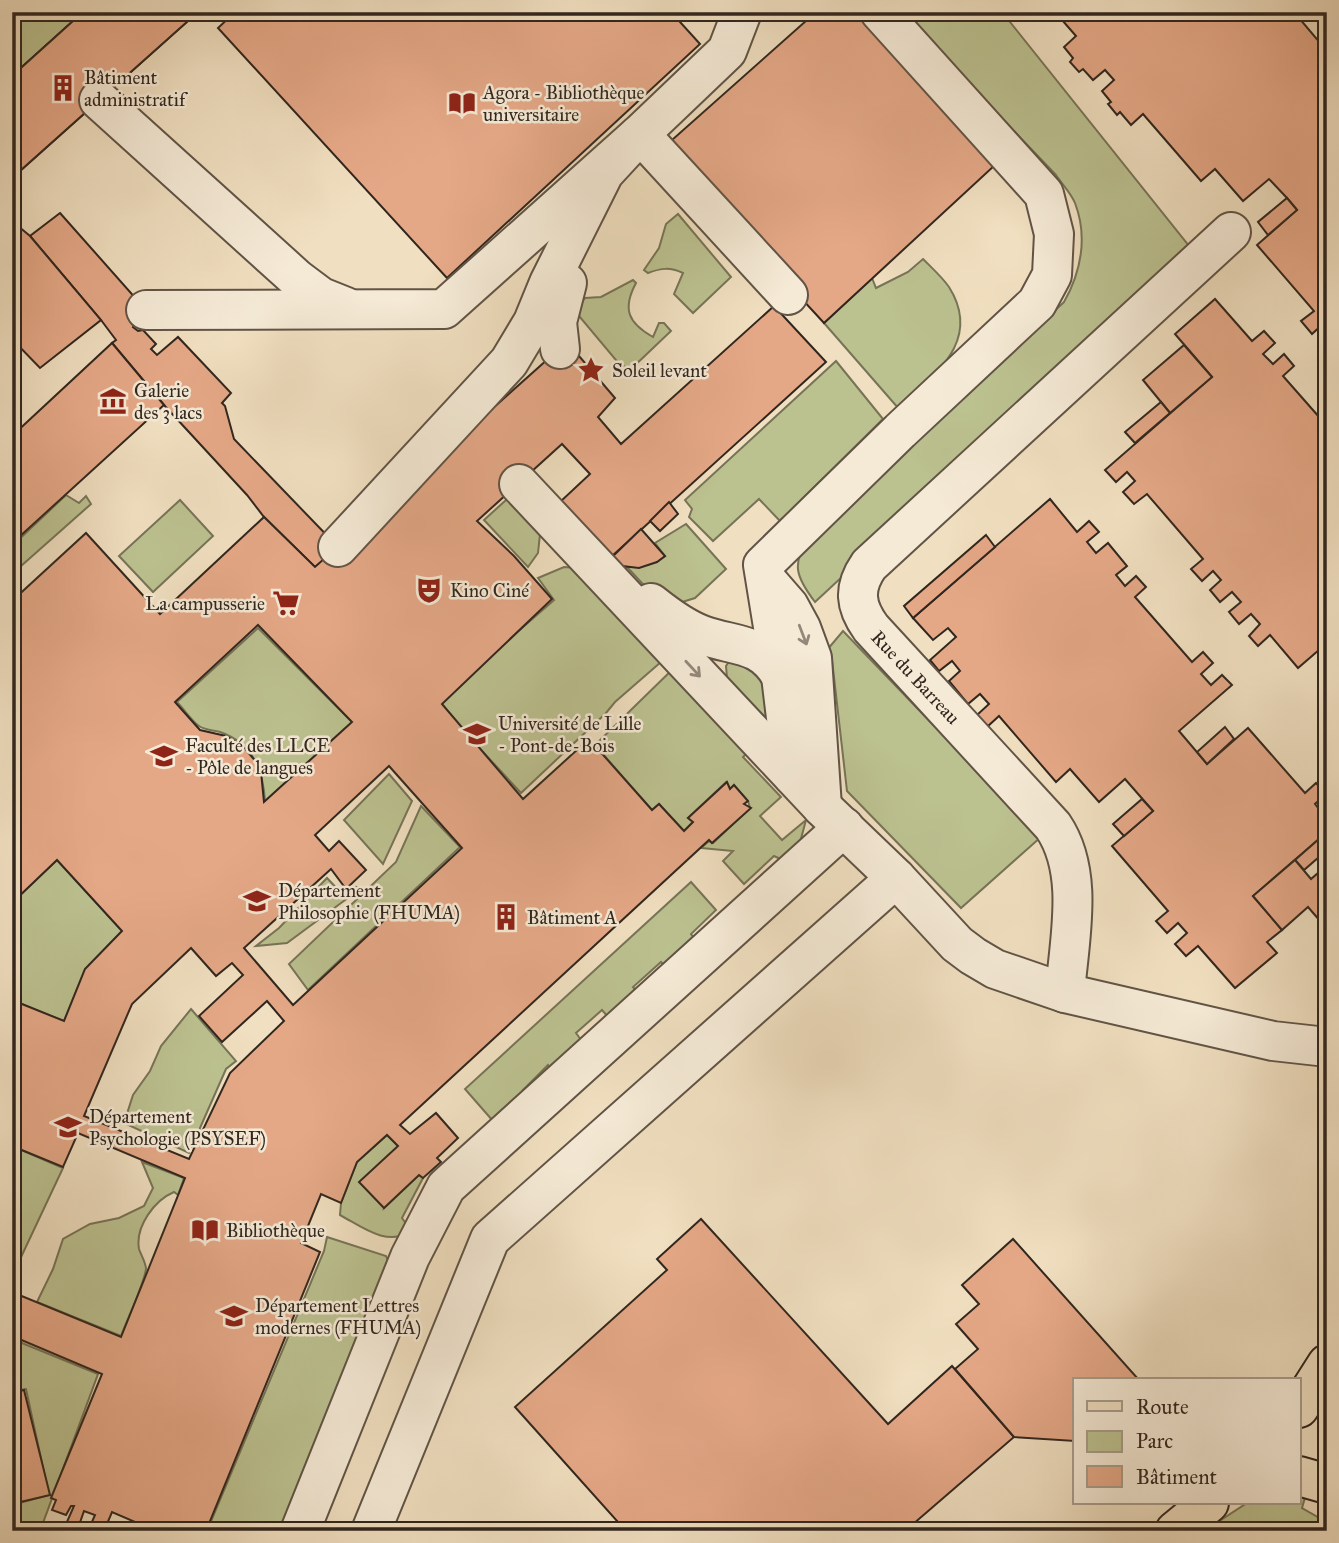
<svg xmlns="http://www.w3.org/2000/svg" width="1339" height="1543" font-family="'IM FELL Great Primer',serif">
  <rect width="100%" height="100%" fill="#f0dfc0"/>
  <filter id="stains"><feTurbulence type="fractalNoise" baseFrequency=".00286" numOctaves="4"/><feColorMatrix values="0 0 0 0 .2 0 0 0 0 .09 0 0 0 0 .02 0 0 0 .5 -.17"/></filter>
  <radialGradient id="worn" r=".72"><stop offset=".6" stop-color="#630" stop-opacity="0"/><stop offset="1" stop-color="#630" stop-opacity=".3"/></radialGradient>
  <g fill="#bcc190" stroke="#767457" stroke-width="2">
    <polygon points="12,12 83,12 12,76"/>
    <path d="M 900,12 L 1002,12 L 1193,251 L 815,602 C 796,577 791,564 809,537 L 1064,302 C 1081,272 1088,237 1075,203 C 1071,193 1062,184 1056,175 Z"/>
    <path d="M 678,214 L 731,277 L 693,313 L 674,294 L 683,273 C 670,267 661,268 648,273 L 644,270 L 659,248 L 666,224 Z"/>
    <path d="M 923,259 C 932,268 942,277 949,287 C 983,341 934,375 899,409 L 824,323 L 872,278 L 876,288 L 908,272 Z"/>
    <path d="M 633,280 L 636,283 C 622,309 628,323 653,337 L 659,323 L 664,323 L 671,331 L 631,369 L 620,365 L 574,310 L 585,298 L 601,297 Z"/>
    <polygon points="836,361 883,419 780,521 759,499 713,541 689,517 692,509 685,500"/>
    <polygon points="516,491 541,525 538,553 528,567 484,520"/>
    <polygon points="66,495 79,503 86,496 91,504 12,574 12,546"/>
    <polygon points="180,500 213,536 153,592 119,556"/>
    <path d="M 686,524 L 726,569 L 695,598 L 676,604 L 652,594 L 628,568 L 617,567 C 636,566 649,568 665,556 L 655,543 Z"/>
    <polygon points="564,567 577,568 669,655 615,702 606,713 521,793 437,702 554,600 538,578"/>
    <path d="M 258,628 L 352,722 L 265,801 C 263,769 252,743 220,732 C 213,730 204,730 199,726 C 191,720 184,709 177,702 Z"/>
    <polygon points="843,631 1041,837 961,908 847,791 832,660 827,650"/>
    <polygon points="730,660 757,672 773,690 777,736 727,678 726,666"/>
    <polygon points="677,665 751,749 743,757 781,797 760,816 782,840 806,820 799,846 789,863 774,856 744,884 723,861 733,851 701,848 709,841 713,843 750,808 748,801 734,785 730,789 726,782 688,818 693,822 684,831 659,804 652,810 595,745"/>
    <polygon points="389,774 412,801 383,864 344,820"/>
    <polygon points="421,806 460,847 308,990 289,964 396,862"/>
    <polygon points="57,860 122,931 85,969 64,1021 12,1000 12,903"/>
    <polygon points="327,878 343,895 356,887 360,889 287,943 256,946 279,928"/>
    <polygon points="691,882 716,910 691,934 699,945 670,972 661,962 633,987 643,999 614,1024 602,1010 576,1033 587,1048 558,1076 548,1065 523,1090 531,1100 500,1129 465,1089"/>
    <polygon points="191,1009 236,1061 226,1069 189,1153 124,1123 133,1095 150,1071 161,1046"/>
    <path d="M 387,1135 L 398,1146 L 384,1208 L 419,1175 L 423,1178 L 402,1218 L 412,1232 C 385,1246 364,1228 340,1215 L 341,1203 L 357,1162 Z"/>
    <polygon points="12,1146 63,1168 15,1270 12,1269"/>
    <path d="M 142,1162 L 184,1178 L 178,1195 L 174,1192 C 155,1200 135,1226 139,1249 C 141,1255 146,1263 146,1269 C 144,1284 127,1320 121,1336 L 37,1302 L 53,1269 L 63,1239 L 90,1224 L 119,1218 L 144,1206 L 153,1188 Z"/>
    <polygon points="327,1237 386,1256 393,1271 287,1531 207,1531 324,1251"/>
    <polygon points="17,1341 98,1374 40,1531 12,1531 12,1505 49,1495 26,1389 12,1391 12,1352"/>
    <polygon points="1299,1493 1306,1494 1302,1508 1321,1519 1327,1531 1204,1531 1247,1503 1299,1503"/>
  </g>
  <g fill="#e5a887" stroke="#31261e" stroke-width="2" fill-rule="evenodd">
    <polygon points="83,12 198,12 21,170 12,160 12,76"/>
    <polygon points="83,12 198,12 21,170 12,160 12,76"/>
    <polygon points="235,12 671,12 700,44 447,278 218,28"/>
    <polygon points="816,12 855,12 995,165 824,323 663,148"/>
    <polygon points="1055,12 1294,12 1327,51 1327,128 1324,131 1327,133 1327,326 1324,323 1312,334 1301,321 1314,311 1257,245 1297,210 1287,198 1269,179 1243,201 1215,169 1201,181 1143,114 1131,125 1120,112 1117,115 1108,104 1111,102 1102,91 1114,80 1105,70 1093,80 1083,69 1079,72 1070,62 1073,58 1064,47 1076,36"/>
    <polygon points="1287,198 1297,210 1268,235 1258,222"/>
    <polygon points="60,213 146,310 133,327 138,331 143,330 156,344 151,349 157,355 178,337 231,393 222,403 225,406 234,439 339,548 315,567 264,517 247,495 164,405 112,343 116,340 101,320 30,236"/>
    <polygon points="12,221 30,236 101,320 40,368 12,339"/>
    <polygon points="1215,299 1252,341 1264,331 1275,343 1263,354 1273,364 1284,354 1294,366 1283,376 1327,426 1327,643 1298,668 1270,635 1258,646 1249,636 1260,624 1251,614 1239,624 1229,612 1241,602 1232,592 1220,602 1210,590 1221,580 1213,571 1202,581 1191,569 1203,559 1147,494 1134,504 1123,492 1135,481 1127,472 1116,482 1105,470 1212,377 1175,334"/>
    <path d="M 774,306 L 826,362 L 611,557 L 560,502 L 590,474 L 562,444 L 477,521 L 514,556 L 552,599 L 442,704 L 523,799 L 589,739 L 652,810 L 659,804 L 684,831 L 693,822 L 688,818 L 727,782 L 730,789 L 734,785 L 748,801 L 744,804 L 751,808 L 712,843 L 709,840 L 400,1125 L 410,1134 L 436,1113 L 458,1138 L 437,1158 L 441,1162 L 423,1178 L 419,1175 L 384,1208 L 359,1182 L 398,1146 L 387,1135 L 357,1162 L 341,1203 L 321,1194 L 301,1243 L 320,1252 L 206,1531 L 156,1531 L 112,1512 L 104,1531 L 88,1531 L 95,1515 L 84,1511 L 77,1531 L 63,1531 L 74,1506 L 71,1506 L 66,1515 L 52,1510 L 56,1500 L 51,1498 L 102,1374 L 12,1336 L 12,1292 L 121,1337 L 185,1178 L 78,1133 L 63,1167 L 12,1146 L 12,1137 L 17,1128 L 12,1125 L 12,1000 L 64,1021 L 85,969 L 122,931 L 57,860 L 12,903 L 12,601 L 86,533 L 160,614 L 264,517 L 315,567 L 567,342 L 615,398 L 598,417 L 621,444 ZM 258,625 L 352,722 L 264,802 L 261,772 L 257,763 L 247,751 L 238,743 L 226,736 L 200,730 L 175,702 ZM 389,766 L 462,848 L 293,1005 L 244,948 L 331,869 L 346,889 L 366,870 L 339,841 L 329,851 L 315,835 ZM 191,948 L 216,976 L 232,963 L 243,975 L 199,1016 L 222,1042 L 267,1001 L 284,1021 L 230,1073 L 189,1159 L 84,1116 L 132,1004 Z"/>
    <polygon points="1327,337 1327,351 1320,343"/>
    <polygon points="112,343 164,405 18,538 12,531 12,436"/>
    <polygon points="1184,345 1212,377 1170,413 1143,380"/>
    <polygon points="1161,402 1170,413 1135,443 1125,432"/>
    <polygon points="1050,499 1077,532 1089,521 1099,532 1087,542 1096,553 1108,543 1127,566 1116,575 1125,586 1136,576 1146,587 1135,597 1192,662 1203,652 1213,663 1201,674 1211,685 1222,675 1232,685 1179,731 1207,764 1248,728 1305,793 1316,783 1326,794 1315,804 1324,816 1327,814 1327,832 1253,896 1282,930 1267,942 1277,953 1235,988 1198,946 1186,956 1175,944 1187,933 1178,923 1167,933 1156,921 1168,911 1112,846 1153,811 1125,779 1099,802 1070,769 1056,782 999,716 987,727 977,715 989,704 980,694 968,704 949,681 960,671 952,661 939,671 930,660 956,637 948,628 933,640 913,618"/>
    <polygon points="669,502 678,514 660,531 650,521"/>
    <polygon points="641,529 665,556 657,562 639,568 622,566 609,560"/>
    <polygon points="986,535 995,547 913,618 904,606"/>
    <polygon points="1225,727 1234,739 1207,764 1197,752"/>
    <polygon points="1142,799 1153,811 1124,836 1113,824"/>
    <polygon points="1319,839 1327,850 1304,870 1295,860"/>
    <polygon points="1295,860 1311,879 1318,873 1327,883 1327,917 1321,922 1308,907 1282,930 1253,896"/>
    <polygon points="701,1219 888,1424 952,1366 1014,1437 905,1531 626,1531 515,1407 667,1270 657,1259"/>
    <polygon points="1013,1239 1139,1380 1075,1380 1075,1441 1014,1437 955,1369 978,1349 956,1324 979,1304 962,1285"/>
    <polygon points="24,1390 50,1495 12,1504 12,1393"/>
  </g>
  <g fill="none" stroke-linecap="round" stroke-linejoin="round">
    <defs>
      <g id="minor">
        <polyline points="99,100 297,279 321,297 346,307"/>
        <polyline points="146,310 444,309 640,134 727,51 742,12"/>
        <polyline points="560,349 557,322 567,283"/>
        <polyline points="519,484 822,807 896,878 957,944 973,956 995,969 1065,993 1273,1041 1327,1047"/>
        <polyline points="338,547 509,362 533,322 549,283 604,173 640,134 788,295"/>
        <polyline points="769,583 789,606 801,628 812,658 822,807"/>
        <path d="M 651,603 C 666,615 683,628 702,635 C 735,647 761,641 781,676"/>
        <polyline points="793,776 781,676 763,565 900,431 1037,303 1052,275 1054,234 1044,194 880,12"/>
        <path d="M 1065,993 C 1069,940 1085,873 1053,826 L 871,628 C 855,606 853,588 869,565 L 1231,232"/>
        <polyline points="300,1531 410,1257 446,1187 844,827"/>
        <polyline points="371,1531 490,1239 896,878"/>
      </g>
      <g id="major">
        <polyline points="1299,1408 1327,1364"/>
        <polyline points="1299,1476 1327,1484"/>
        <polyline points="1175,1531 1209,1503"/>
      </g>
    </defs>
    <use href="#minor" stroke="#615446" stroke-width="42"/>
    <use href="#major" stroke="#31261e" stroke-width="42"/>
    <use href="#minor" stroke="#f5ead6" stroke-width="38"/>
    <use href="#major" stroke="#f0dfc0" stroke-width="38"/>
  </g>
  <defs><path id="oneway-shaft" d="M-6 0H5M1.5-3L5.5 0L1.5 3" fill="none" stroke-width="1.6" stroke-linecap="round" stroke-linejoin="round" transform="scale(1.75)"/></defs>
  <g stroke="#93887a">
    <use href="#oneway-shaft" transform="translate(803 635) rotate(69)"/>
    <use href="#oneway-shaft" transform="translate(693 669) rotate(47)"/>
  </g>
  <defs>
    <symbol id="building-bare" viewBox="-9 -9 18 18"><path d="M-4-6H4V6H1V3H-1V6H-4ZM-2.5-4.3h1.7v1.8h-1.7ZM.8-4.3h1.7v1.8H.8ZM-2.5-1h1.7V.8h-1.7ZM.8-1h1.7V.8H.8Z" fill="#8f2418" stroke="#f5ead6" stroke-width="2.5" paint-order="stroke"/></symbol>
    <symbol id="library-bare" viewBox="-9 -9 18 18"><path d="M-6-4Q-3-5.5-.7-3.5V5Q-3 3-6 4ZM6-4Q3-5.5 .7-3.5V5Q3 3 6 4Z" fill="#8f2418" stroke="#f5ead6" stroke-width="2.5" paint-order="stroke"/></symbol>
    <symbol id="sight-bare" viewBox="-9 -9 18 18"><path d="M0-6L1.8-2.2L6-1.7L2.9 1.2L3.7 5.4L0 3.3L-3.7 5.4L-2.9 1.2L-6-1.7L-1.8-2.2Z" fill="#8f2418" stroke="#f5ead6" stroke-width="2.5" paint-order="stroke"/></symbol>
    <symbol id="museum-bare" viewBox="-9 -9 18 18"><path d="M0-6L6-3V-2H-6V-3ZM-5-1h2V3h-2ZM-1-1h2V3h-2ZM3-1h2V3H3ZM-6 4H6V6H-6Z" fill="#8f2418" stroke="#f5ead6" stroke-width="2.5" paint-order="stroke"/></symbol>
    <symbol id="theatre-bare" viewBox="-9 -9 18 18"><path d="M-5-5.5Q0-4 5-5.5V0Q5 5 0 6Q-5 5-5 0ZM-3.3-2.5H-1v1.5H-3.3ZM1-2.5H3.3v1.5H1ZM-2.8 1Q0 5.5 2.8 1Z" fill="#8f2418" stroke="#f5ead6" stroke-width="2.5" paint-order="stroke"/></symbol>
    <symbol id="supermarket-bare" viewBox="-9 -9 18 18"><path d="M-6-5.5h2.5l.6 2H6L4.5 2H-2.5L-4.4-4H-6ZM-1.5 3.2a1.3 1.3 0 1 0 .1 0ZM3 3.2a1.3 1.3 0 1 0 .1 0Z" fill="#8f2418" stroke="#f5ead6" stroke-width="2.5" paint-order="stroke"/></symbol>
    <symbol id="university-bare" viewBox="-9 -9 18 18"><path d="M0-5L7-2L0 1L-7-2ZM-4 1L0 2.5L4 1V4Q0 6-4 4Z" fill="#8f2418" stroke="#f5ead6" stroke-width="2.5" paint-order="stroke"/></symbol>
  </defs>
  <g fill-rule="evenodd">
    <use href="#building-bare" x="44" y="69" width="38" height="38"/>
    <use href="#library-bare" x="443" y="84" width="38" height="38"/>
    <use href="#sight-bare" x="572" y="351" width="38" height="38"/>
    <use href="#museum-bare" x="94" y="382" width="38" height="38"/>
    <use href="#theatre-bare" x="410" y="571" width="38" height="38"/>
    <use href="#supermarket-bare" x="267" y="584" width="38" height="38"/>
    <use href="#university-bare" x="458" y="715" width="38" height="38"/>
    <use href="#university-bare" x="145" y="737" width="38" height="38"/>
    <use href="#university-bare" x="238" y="882" width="38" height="38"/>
    <use href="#building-bare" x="487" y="898" width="38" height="38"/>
    <use href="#university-bare" x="49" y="1108" width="38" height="38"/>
    <use href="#library-bare" x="186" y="1211" width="38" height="38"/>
    <use href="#university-bare" x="215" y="1297" width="38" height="38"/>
  </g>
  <g text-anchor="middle" stroke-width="5" stroke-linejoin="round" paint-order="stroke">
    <g font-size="19" fill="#31261e" stroke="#f5ead6" text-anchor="start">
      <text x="84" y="84">Bâtiment<tspan x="84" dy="22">administratif</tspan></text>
      <text x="483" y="99">Agora - Bibliothèque<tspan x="483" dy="22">universitaire</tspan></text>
      <text x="612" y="377">Soleil levant</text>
      <text x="134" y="397">Galerie<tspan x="134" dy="22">des 3 lacs</tspan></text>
      <text x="450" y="597">Kino Ciné</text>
      <text x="265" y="610" text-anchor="end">La campusserie</text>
      <text x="498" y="730">Université de Lille<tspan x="498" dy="22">- Pont-de-Bois</tspan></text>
      <text x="185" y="752">Faculté des LLCE<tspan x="185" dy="22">- Pôle de langues</tspan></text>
      <text x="278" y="897">Département<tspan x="278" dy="22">Philosophie (FHUMA)</tspan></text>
      <text x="527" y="924">Bâtiment A</text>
      <text x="89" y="1123">Département<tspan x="89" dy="22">Psychologie (PSYSEF)</tspan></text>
      <text x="226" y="1237">Bibliothèque</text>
      <text x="255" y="1312">Département Lettres<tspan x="255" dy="22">modernes (FHUMA)</tspan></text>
    </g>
    <g font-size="19" fill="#31261e" stroke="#f5ead6">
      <text transform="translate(916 677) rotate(47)" y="7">Rue du Barreau</text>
    </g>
  </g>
  <rect width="1339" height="1543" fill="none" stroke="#f0dfc0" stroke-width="42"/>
  <rect x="14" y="14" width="1311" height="1515" fill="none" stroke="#31261e" stroke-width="3.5"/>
  <rect x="21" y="21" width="1297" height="1501" fill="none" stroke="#31261e" stroke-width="2"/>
  <rect x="1073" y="1378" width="228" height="126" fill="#f5ead6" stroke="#a79c8c" stroke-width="2"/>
  <rect x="1087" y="1401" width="35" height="10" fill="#f0dfc0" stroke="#a79c8c" stroke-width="2"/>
  <text x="1136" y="1414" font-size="21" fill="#31261e">Route</text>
  <rect x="1087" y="1431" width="35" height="21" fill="#bcc190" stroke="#a79c8c" stroke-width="2"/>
  <text x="1136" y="1448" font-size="21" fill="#31261e">Parc</text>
  <rect x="1087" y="1466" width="35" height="21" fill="#e5a887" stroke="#a79c8c" stroke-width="2"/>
  <text x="1136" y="1484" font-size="21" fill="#31261e">Bâtiment</text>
  <rect width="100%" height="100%" filter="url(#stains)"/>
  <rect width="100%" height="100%" fill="url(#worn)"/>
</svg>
